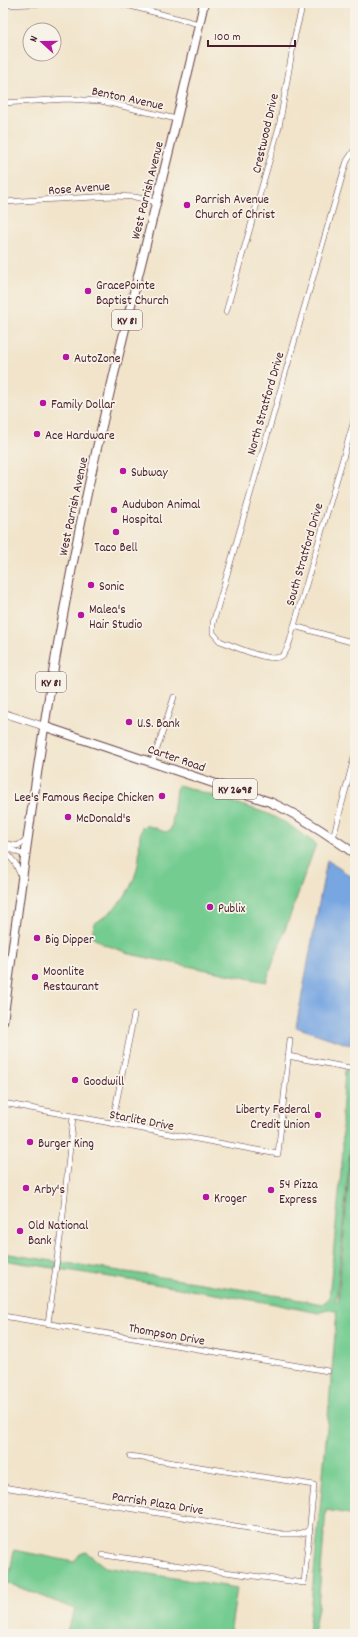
<svg xmlns="http://www.w3.org/2000/svg" width="358" height="1637" font-family="Dekko,sans-serif">
  <rect width="100%" height="100%" fill="#f7f3e8"/>
  <filter id="ink" filterUnits="userSpaceOnUse"><feTurbulence type="fractalNoise" baseFrequency=".025" numOctaves="2"/><feDisplacementMap in="SourceGraphic" scale="8" xChannelSelector="R" yChannelSelector="G"/><feConvolveMatrix kernelMatrix="1 2 1 2 8 2 1 2 1" color-interpolation-filters="sRGB"/></filter>
  <filter id="wash" filterUnits="userSpaceOnUse"><feTurbulence type="fractalNoise" baseFrequency=".012" numOctaves="4" result="noise"/><feDisplacementMap in="SourceGraphic" scale="16" xChannelSelector="R" yChannelSelector="G"/><feGaussianBlur stdDeviation="0.9" result="paint"/><feColorMatrix in="noise" values="0 0 0 0 0 0 0 0 0 0 0 0 0 0 0 0 0 1.4 0 .05"/><feComposite in="paint" operator="in"/></filter>
  <g filter="url(#wash)">
    <rect width="100%" height="100%" fill="#f1e4ca"/>
    <g fill="#75cc91" stroke="#60765e">
      <path d="M 179,785 L 266,813 L 286,823 L 316,844 L 266,982 L 134,955 L 103,944 L 92,937 L 94,924 C 119,908 135,889 139,858 C 140,846 138,840 142,827 C 152,822 161,835 170,831 L 172,825 L 176,789 Z"/>
      <path d="M 345,1070 L 355,1072 L 355,1097 L 337,1295 L 335,1301 L 338,1302 L 355,1107 L 355,1515 L 326,1510 L 318,1607 L 313,1634 L 308,1634 L 320,1510 L 337,1311 L 327,1310 L 318,1313 L 270,1303 L 142,1282 L 3,1260 L 3,1253 C 110,1271 217,1283 322,1304 L 329,1299 L 343,1151 L 342,1116 Z"/>
      <polygon points="3,1118 7,1119 3,1150"/>
      <polygon points="14,1550 74,1562 80,1554 86,1552 105,1567 237,1588 230,1634 66,1634 75,1609 8,1583"/>
    </g>
    <polygon fill="#77a6e1" stroke="#606286" points="327,860 355,879 355,1013 350,1045 296,1027"/>
  </g>
  <g filter="url(#ink)">
    <g fill="none" stroke-linecap="round" stroke-linejoin="round">
      <defs>
        <g id="minor">
          <polyline points="119,3 199,24"/>
          <polyline points="3,5 62,3"/>
          <polyline points="3,103 67,99 101,101 176,119"/>
          <path d="M 355,149 L 347,161 L 342,177 L 213,623 L 213,633 L 220,641 C 232,645 273,665 283,655 C 290,648 291,635 294,626 L 355,417"/>
          <polyline points="3,202 113,196 135,197 156,202"/>
          <polyline points="226,312 279,127 295,35 303,3"/>
          <polyline points="294,626 355,643"/>
          <polyline points="153,761 174,697"/>
          <polyline points="333,838 355,754"/>
          <polyline points="3,843 17,846 26,840"/>
          <polyline points="3,846 24,855"/>
          <polyline points="3,848 15,863 21,876"/>
          <polyline points="288,1056 355,1069"/>
          <polyline points="3,1103 278,1154 290,1040"/>
          <polyline points="112,1124 134,1015"/>
          <polyline points="3,1316 328,1371"/>
          <polyline points="48,1323 62,1224 73,1117"/>
          <polyline points="3,1487 283,1534 297,1534 310,1531"/>
          <polyline points="103,1555 304,1583 314,1485 130,1456"/>
        </g>
        <polyline id="secondary" points="3,713 43,726"/>
        <g id="primary">
          <path d="M 43,726 L 270,802 C 301,816 328,834 355,854"/>
          <path d="M 3,1022 C 24,861 45,701 77,542 C 113,361 164,183 204,3"/>
        </g>
      </defs>
      <use href="#minor" stroke="#633d43" stroke-width="6"/>
      <use href="#secondary" stroke="#633d43" stroke-width="8"/>
      <use href="#primary" stroke="#633d43" stroke-width="10"/>
      <use href="#minor" stroke="#fff" stroke-width="5"/>
      <use href="#secondary" stroke="#fff" stroke-width="7"/>
      <use href="#primary" stroke="#fff" stroke-width="8"/>
    </g>
  </g>
  <g fill="#b5179e" stroke="#f7f3e8" stroke-width="1.5">
    <circle cx="187" cy="205" r="4"/>
    <circle cx="88" cy="291" r="4"/>
    <circle cx="66" cy="357" r="4"/>
    <circle cx="43" cy="403" r="4"/>
    <circle cx="37" cy="434" r="4"/>
    <circle cx="123" cy="471" r="4"/>
    <circle cx="114" cy="510" r="4"/>
    <circle cx="116" cy="532" r="4"/>
    <circle cx="91" cy="585" r="4"/>
    <circle cx="81" cy="615" r="4"/>
    <circle cx="129" cy="722" r="4"/>
    <circle cx="162" cy="796" r="4"/>
    <circle cx="68" cy="817" r="4"/>
    <circle cx="210" cy="907" r="4"/>
    <circle cx="37" cy="938" r="4"/>
    <circle cx="35" cy="977" r="4"/>
    <circle cx="75" cy="1080" r="4"/>
    <circle cx="318" cy="1115" r="4"/>
    <circle cx="30" cy="1142" r="4"/>
    <circle cx="26" cy="1188" r="4"/>
    <circle cx="271" cy="1190" r="4"/>
    <circle cx="206" cy="1197" r="4"/>
    <circle cx="20" cy="1231" r="4"/>
  </g>
  <g text-anchor="middle" stroke-width="3.5" stroke-linejoin="round" paint-order="stroke">
    <g fill="#f7f3e8" stroke="#7e5f64" stroke-width="1">
      <rect x="112" y="310" width="30" height="20" rx="3"/>
      <rect x="36" y="672" width="30" height="20" rx="3"/>
      <rect x="213" y="779" width="44" height="20" rx="3"/>
    </g>
    <g font-size="12" font-weight="bold" fill="#4a1f2b">
      <text x="127" y="324">KY 81</text>
      <text x="51" y="686">KY 81</text>
      <text x="235" y="793">KY 2698</text>
    </g>
    <g font-size="13" fill="#4a1f2b" stroke="#f7f3e8">
      <text transform="translate(128 97) rotate(12)" y="5">Benton Avenue</text>
      <text transform="translate(264 133) rotate(-77)" y="5">Crestwood Drive</text>
      <text transform="translate(79 187) rotate(-4)" y="5">Rose Avenue</text>
      <text transform="translate(146 190) rotate(-76)" y="5">West Parrish Avenue</text>
      <text transform="translate(264 403) rotate(-74)" y="5">North Stratford Drive</text>
      <text transform="translate(72 506) rotate(-78)" y="5">West Parrish Avenue</text>
      <text transform="translate(303 554) rotate(-74)" y="5">South Stratford Drive</text>
      <text transform="translate(177 757) rotate(19)" y="5">Carter Road</text>
      <text transform="translate(142 1119) rotate(11)" y="5">Starlite Drive</text>
      <text transform="translate(167 1333) rotate(10)" y="5">Thompson Drive</text>
      <text transform="translate(158 1502) rotate(9)" y="5">Parrish Plaza Drive</text>
    </g>
    <g font-size="13" fill="#4a1f2b" stroke="#f7f3e8" text-anchor="start">
      <text x="195" y="203">Parrish Avenue<tspan x="195" dy="15">Church of Christ</tspan></text>
      <text x="96" y="289">GracePointe<tspan x="96" dy="15">Baptist Church</tspan></text>
      <text x="74" y="362">AutoZone</text>
      <text x="51" y="408">Family Dollar</text>
      <text x="45" y="439">Ace Hardware</text>
      <text x="131" y="476">Subway</text>
      <text x="122" y="508">Audubon Animal<tspan x="122" dy="15">Hospital</tspan></text>
      <text x="116" y="551" text-anchor="middle">Taco Bell</text>
      <text x="99" y="590">Sonic</text>
      <text x="89" y="613">Malea's<tspan x="89" dy="15">Hair Studio</tspan></text>
      <text x="137" y="727">U.S. Bank</text>
      <text x="154" y="801" text-anchor="end">Lee's Famous Recipe Chicken</text>
      <text x="76" y="822">McDonald's</text>
      <text x="218" y="912">Publix</text>
      <text x="45" y="943">Big Dipper</text>
      <text x="43" y="975">Moonlite<tspan x="43" dy="15">Restaurant</tspan></text>
      <text x="83" y="1085">Goodwill</text>
      <text x="310" y="1113" text-anchor="end">Liberty Federal<tspan x="310" dy="15">Credit Union</tspan></text>
      <text x="38" y="1147">Burger King</text>
      <text x="279" y="1188">54 Pizza<tspan x="279" dy="15">Express</tspan></text>
      <text x="34" y="1193">Arby's</text>
      <text x="214" y="1202">Kroger</text>
      <text x="28" y="1229">Old National<tspan x="28" dy="15">Bank</tspan></text>
    </g>
  </g>
  <rect width="358" height="1637" fill="none" stroke="#f7f3e8" stroke-width="16"/>
  <g transform="translate(42 42) rotate(291)"><circle r="19" fill="#f7f3e8" stroke="#b29e9c"/>
  <path d="M0-3L7 15L0 10L-7 15Z" fill="#b5179e"/>
  <text y="-6" font-size="11" font-weight="bold" text-anchor="middle" fill="#4a1f2b">N</text>
  </g>
  <path d="M208 40v6h87v-6" fill="none" stroke="#4a1f2b" stroke-width="2"/>
  <text x="214" y="40" font-size="12" fill="#4a1f2b" stroke="#f7f3e8" stroke-width="3" paint-order="stroke">100 m</text>
</svg>
